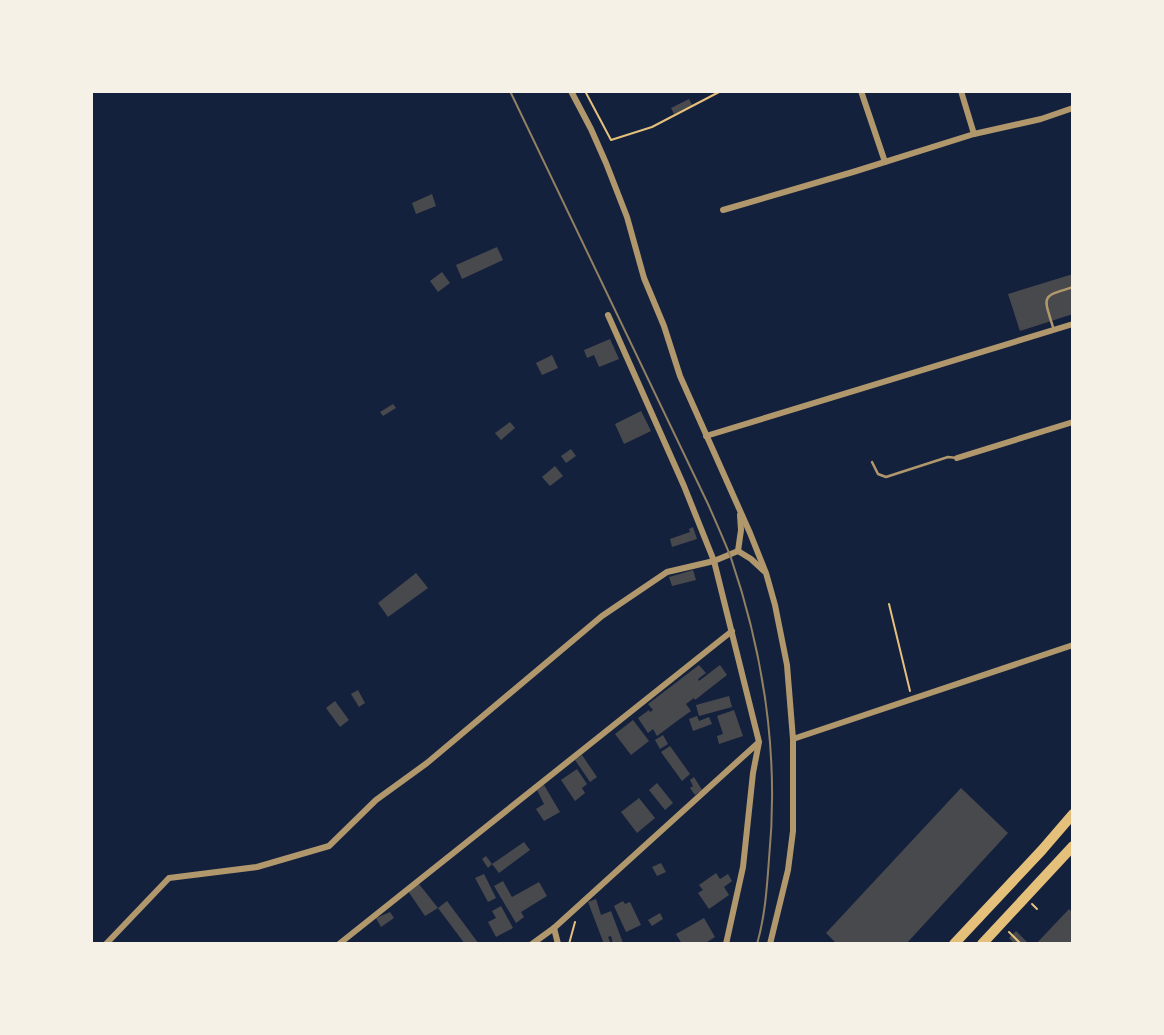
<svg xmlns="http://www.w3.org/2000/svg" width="1164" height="1035" font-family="Jost,sans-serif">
  <rect width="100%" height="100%" fill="#14213d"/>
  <g fill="#48494c">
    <polygon points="689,99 692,105 674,114 671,108"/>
    <polygon points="432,194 436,206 416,214 412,203"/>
    <polygon points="497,247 503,260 462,279 456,265"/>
    <polygon points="442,272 450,283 438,292 430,281"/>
    <polygon points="1073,274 1073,314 1020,331 1008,294"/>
    <polygon points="610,339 619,359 599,367 594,355 587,358 584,350"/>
    <polygon points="552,355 558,368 542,375 536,363"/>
    <polygon points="393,404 396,408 383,416 380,412"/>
    <polygon points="641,411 651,431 624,444 615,424"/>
    <polygon points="510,422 515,428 501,440 495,433"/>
    <polygon points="571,449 576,456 566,463 561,456"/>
    <polygon points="555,466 563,476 550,486 542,477"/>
    <polygon points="693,527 697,539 672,547 670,539 690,532 689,529"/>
    <polygon points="693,570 696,580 672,586 669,577"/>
    <polygon points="416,573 428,588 388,617 378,603"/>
    <polygon points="699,665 706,673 698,679 699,681 720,665 727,675 695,700 694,698 686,704 691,711 677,721 657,736 653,729 648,733 638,718 649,710 650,712 653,710 648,704"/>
    <polygon points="358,690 365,703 359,707 351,694"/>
    <polygon points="729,696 732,707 699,716 696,705"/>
    <polygon points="335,701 349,720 340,727 326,708"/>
    <polygon points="734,710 743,736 719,744 717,736 723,734 717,716"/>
    <polygon points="697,716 699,721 709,717 712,724 693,731 689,719"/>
    <polygon points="633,720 649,741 631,755 615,734"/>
    <polygon points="663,735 668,744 660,749 655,740"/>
    <polygon points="670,746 690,774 682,781 661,752"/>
    <polygon points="582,755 597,777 590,782 575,760"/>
    <polygon points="577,769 587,784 582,788 585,793 575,801 561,780"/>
    <polygon points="694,777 702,790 695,795 690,788 693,786 690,780"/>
    <polygon points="657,783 673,803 665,810 649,790"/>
    <polygon points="544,785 560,812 544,821 536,809 544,804 537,790"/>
    <polygon points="961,788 1008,833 906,944 837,944 826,933"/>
    <polygon points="639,798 655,818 637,833 621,812"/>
    <polygon points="524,842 530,850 499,873 492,864 488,868 482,859 486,856 492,864"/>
    <polygon points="661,863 666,872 657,876 652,867"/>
    <polygon points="716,873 720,879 728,874 732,881 724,887 729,895 709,909 698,893 703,890 699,885"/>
    <polygon points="484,874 496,898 488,902 475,878"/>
    <polygon points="503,881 512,897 539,882 547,896 521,912 524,917 516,923 494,886"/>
    <polygon points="419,884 438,908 425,916 408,891"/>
    <polygon points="596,899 601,915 611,911 623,943 613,944 611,936 608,937 611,944 604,944 588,902"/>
    <polygon points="447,901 479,944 465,944 438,908"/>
    <polygon points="623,901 625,904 630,902 641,925 626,932 614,906"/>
    <polygon points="501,906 513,928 496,937 488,922 496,918 492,911"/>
    <polygon points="1069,909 1073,913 1073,944 1036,944"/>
    <polygon points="390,912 394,918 381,927 376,918"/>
    <polygon points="660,913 663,919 652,926 648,920"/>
    <polygon points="704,918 715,937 704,944 682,944 676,934"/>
    <polygon points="1016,931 1029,944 1015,944 1009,938"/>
  </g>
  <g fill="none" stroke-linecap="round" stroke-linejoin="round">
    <g stroke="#e5c07b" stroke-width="2">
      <polyline points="585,91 611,140 652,127 721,91"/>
      <polyline points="889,604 910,691"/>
      <polyline points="1032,904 1037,909"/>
      <polyline points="1009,932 1021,944"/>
      <polyline points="569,944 575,922"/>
    </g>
    <g stroke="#b1986c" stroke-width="2.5">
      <path d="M 1053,327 C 1043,295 1041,297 1073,287"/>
      <polyline points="872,462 878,474 886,477 948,457 957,458"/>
    </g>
    <g stroke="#b1986c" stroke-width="6">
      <polyline points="571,91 591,129 606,163 627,217 644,278 664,326 680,376 750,533 766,573 775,605 787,665 793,739 793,831 788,870 770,944"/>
      <polyline points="861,91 885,162"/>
      <polyline points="961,91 974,134"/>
      <polyline points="723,210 853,172 974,134 1041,119 1073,108"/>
      <polyline points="608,315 684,486 714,561 759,742 753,773 743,867 726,944"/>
      <polyline points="706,436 1073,324"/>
      <polyline points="957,458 1073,422"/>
      <polyline points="738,551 741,530 740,515"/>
      <polyline points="793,739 1073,645"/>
      <polyline points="554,928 558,944"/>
      <polyline points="106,944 169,878 257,867 329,846 376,800 427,763 602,616 667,572 714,561 738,551 751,559 764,571"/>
      <polyline points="339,944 732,631"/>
      <polyline points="532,944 554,928 758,743"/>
    </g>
    <g stroke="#e5c07b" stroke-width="10">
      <polyline points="954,944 1042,850 1073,814"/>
      <polyline points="982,944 1073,846"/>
    </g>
    <path stroke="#918062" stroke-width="2" d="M 510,91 L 708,504 C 716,522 724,540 731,558 C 764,655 779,757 769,859 C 767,887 765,917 757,944"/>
  </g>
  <rect width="1164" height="1035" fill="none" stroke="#f6f1e7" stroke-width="186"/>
</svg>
